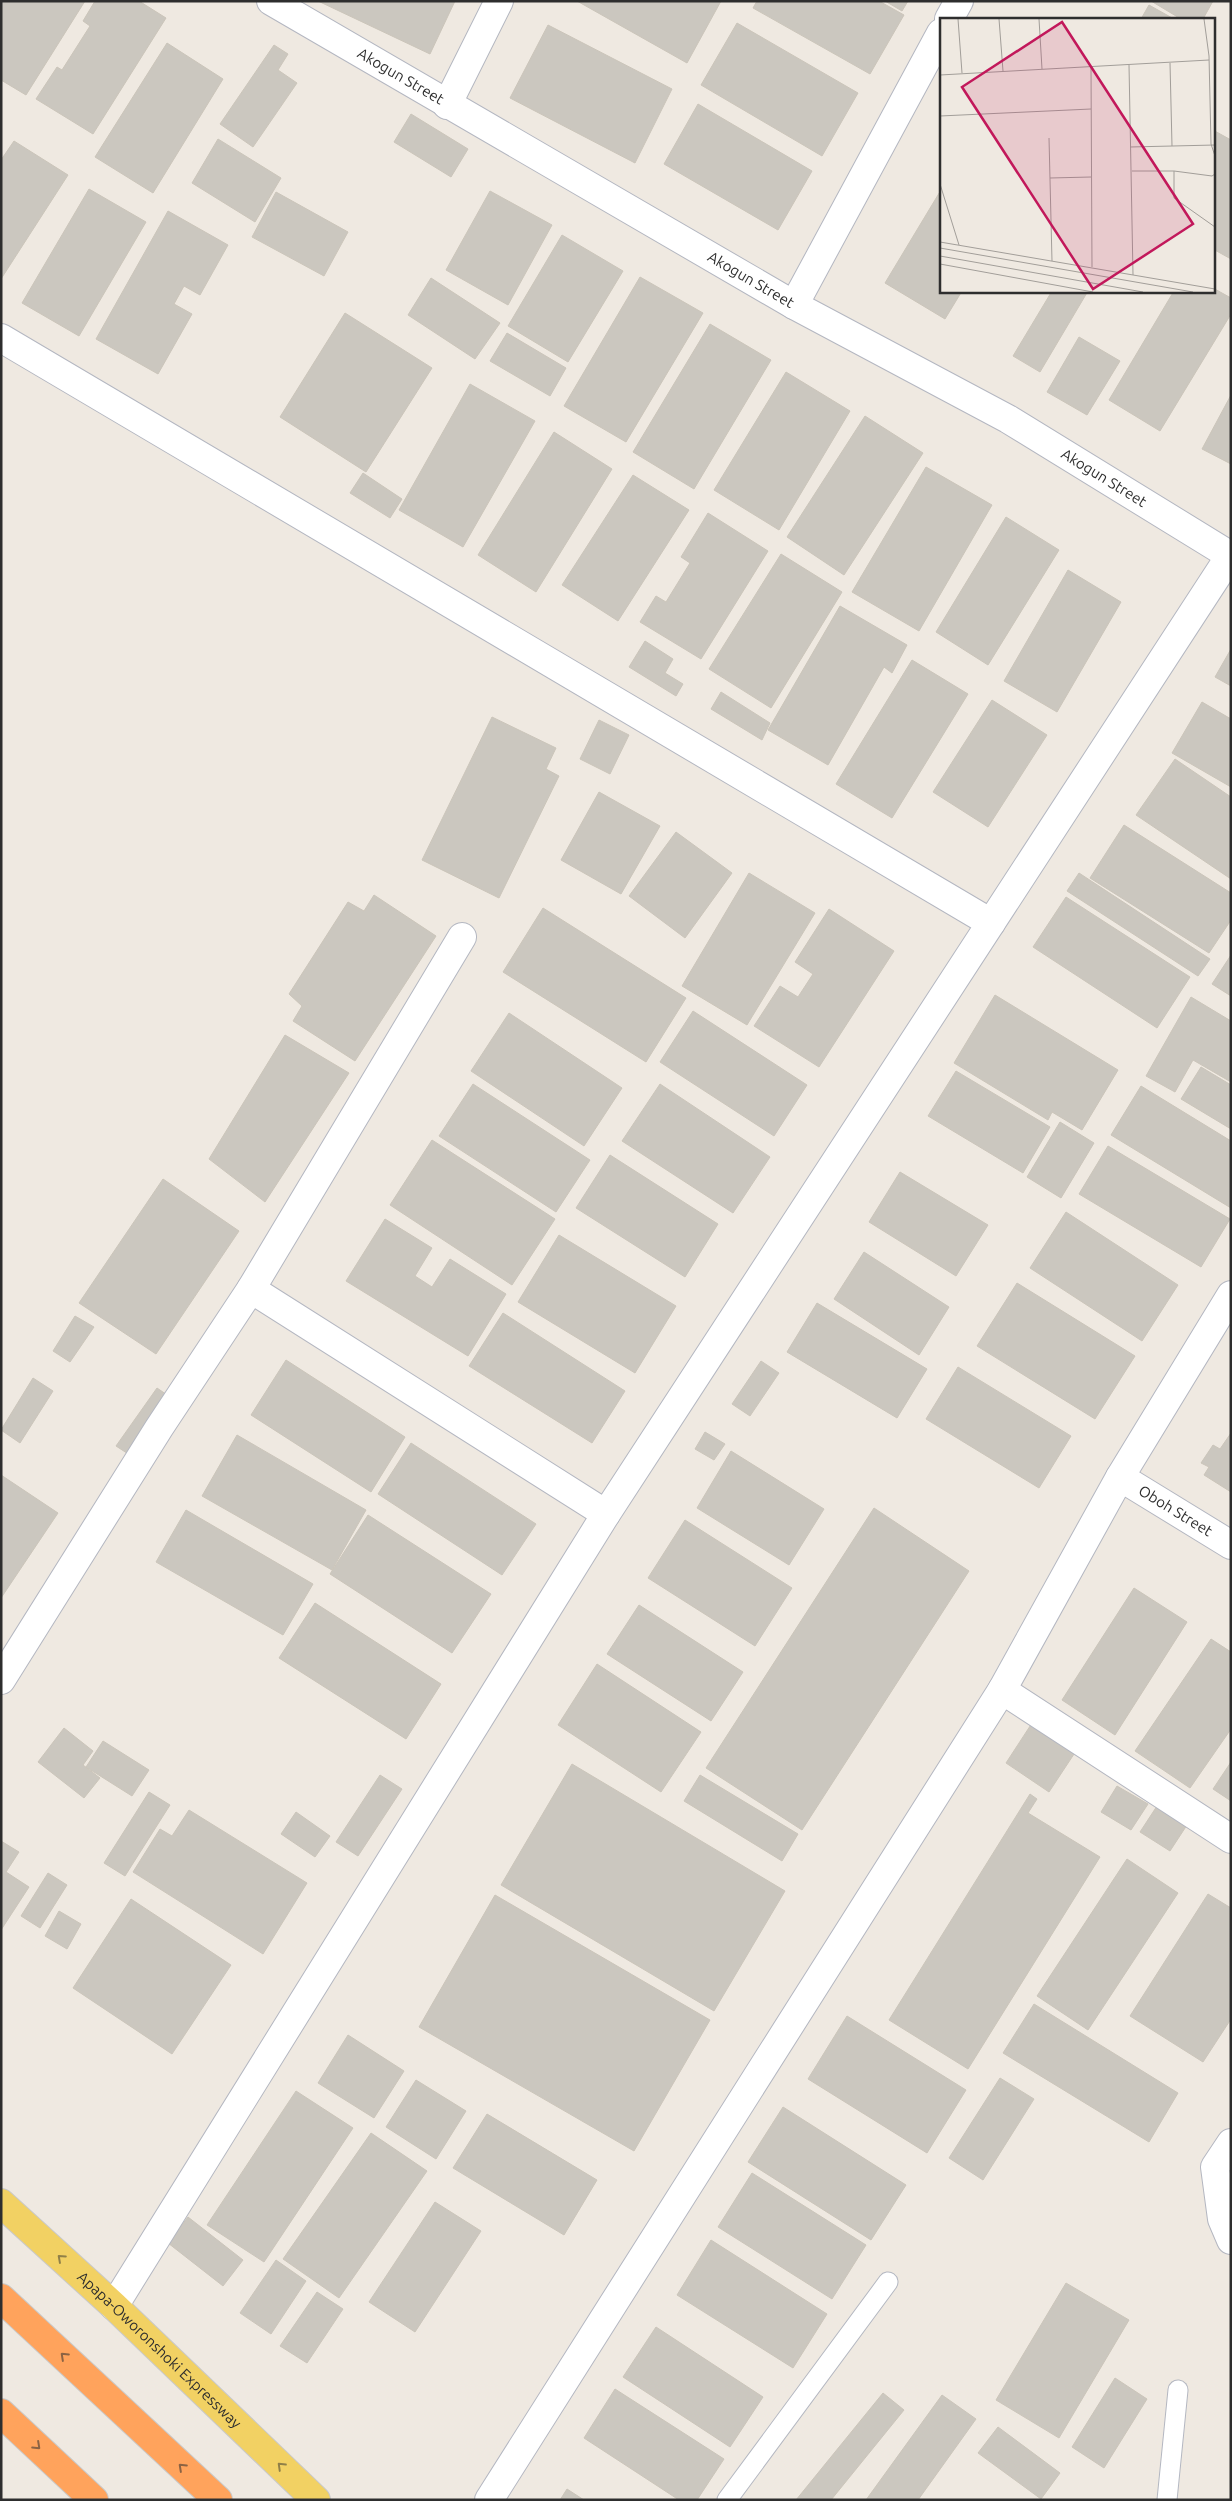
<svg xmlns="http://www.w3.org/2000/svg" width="1232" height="2501" font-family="Ubuntu,sans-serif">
  <rect width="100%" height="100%" fill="#efe9e1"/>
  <g fill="#cbc7bf" stroke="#cbc5ba">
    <polygon points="1,1 85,1 26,95 1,80"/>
    <polygon points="95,1 139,1 166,18 93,134 36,99 57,67 62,70 90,26 83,21"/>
    <polygon points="318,1 455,1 430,54"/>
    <polygon points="577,1 721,1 687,63"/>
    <polygon points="757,1 879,1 904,15 870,74 753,8"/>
    <polygon points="885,1 908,1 902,11"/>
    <polygon points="1151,1 1213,1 1203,19 1181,19"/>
    <polygon points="1149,5 1174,19 1141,19"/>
    <polygon points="737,23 858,93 822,156 701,85"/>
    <polygon points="548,25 672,89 635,163 510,98"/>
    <polygon points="167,43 223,79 153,193 95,157"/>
    <polygon points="274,45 288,54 278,70 297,83 253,147 220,124"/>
    <polygon points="698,104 812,171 778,230 664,164"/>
    <polygon points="411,114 468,149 451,177 394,142"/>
    <polygon points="1213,130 1231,140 1231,259 1213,249"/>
    <polygon points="218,139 281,178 255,222 192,183"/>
    <polygon points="14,141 68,175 1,279 1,160"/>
    <polygon points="89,189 146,222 79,336 22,303"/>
    <polygon points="941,190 941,291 962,291 945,319 885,283"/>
    <polygon points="490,191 552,225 508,305 446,270"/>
    <polygon points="276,192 348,232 324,276 252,237"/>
    <polygon points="168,211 228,245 200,295 184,286 174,304 192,314 158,374 96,339"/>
    <polygon points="562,235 623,271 568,362 508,326"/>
    <polygon points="640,277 703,313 626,442 564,406"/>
    <polygon points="431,278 500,323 475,359 408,315"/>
    <polygon points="1213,288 1231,298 1231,314 1160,431 1109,400 1174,291 1213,291"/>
    <polygon points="1052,291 1088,291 1040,372 1013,356"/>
    <polygon points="345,313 432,368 366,472 280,417"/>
    <polygon points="710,324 771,360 694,489 633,452"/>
    <polygon points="507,333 566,368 550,396 490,361"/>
    <polygon points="1079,337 1120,361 1087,415 1047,392"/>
    <polygon points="786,372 850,411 779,530 714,490"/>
    <polygon points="470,384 535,421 463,547 399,510"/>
    <polygon points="1231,395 1231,464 1202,449"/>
    <polygon points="865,416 923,453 844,575 787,537"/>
    <polygon points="554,432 612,469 536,592 478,555"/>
    <polygon points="926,467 992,505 919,631 852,592"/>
    <polygon points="363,473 402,499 390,518 350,493"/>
    <polygon points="633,475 689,510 618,621 562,585"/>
    <polygon points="708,513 768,551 701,659 640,622 656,596 666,602 690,563 681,557"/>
    <polygon points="1006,517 1059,550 988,665 936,632"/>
    <polygon points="781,554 842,592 771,708 709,669"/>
    <polygon points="1068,570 1121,602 1057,712 1004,681"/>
    <polygon points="840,606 907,645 892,673 884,667 828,765 768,730"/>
    <polygon points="645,641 673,659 665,673 683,684 676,696 629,667"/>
    <polygon points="1231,649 1231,686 1215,677"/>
    <polygon points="912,660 968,694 892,818 836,784"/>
    <polygon points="721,692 770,723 762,740 711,709"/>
    <polygon points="992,700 1047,735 988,827 933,792"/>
    <polygon points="1202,702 1231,719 1231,787 1172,753"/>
    <polygon points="492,717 556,748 546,769 559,776 499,898 422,860"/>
    <polygon points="599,720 629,735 610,774 580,759"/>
    <polygon points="1175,759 1231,797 1231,879 1136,815"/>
    <polygon points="599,792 660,826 621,894 561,860"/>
    <polygon points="1124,825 1231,893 1231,920 1209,953 1090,878"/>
    <polygon points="676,832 732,873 685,938 629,896"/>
    <polygon points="749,873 815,913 747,1025 682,986"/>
    <polygon points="1079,873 1210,959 1198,976 1067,891"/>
    <polygon points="374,895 436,936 355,1061 293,1021 302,1006 289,994 348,902 364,911"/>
    <polygon points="1066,897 1190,977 1157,1028 1033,947"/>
    <polygon points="543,908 686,998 646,1062 503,972"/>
    <polygon points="829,909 894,951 819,1067 754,1026 780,986 798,997 813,974 795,962"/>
    <polygon points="1231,955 1231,996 1212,984"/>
    <polygon points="995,995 1118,1070 1082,1130 1052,1112 1048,1120 954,1063"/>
    <polygon points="1191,997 1231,1021 1231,1082 1193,1060 1175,1092 1146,1076"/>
    <polygon points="693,1011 807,1085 774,1136 660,1062"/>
    <polygon points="509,1013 622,1088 584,1146 471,1071"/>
    <polygon points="285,1035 349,1073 265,1202 209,1159"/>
    <polygon points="1201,1067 1231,1085 1231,1129 1181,1099"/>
    <polygon points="956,1071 1050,1127 1023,1173 928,1116"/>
    <polygon points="473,1084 590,1160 556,1212 439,1136"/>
    <polygon points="660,1084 770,1157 733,1213 622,1141"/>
    <polygon points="1141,1086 1231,1141 1231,1208 1111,1135"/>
    <polygon points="1060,1122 1094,1143 1061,1198 1027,1177"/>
    <polygon points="432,1140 555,1219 512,1285 390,1205"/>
    <polygon points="1108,1146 1230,1219 1201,1267 1079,1194"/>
    <polygon points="610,1155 718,1224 685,1277 576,1208"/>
    <polygon points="900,1172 988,1225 956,1276 869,1222"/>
    <polygon points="163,1179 239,1231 156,1354 79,1303"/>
    <polygon points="1066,1212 1178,1285 1142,1341 1030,1268"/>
    <polygon points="385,1219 432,1248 415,1276 432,1287 450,1259 506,1294 468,1356 346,1281"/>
    <polygon points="559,1235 676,1306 635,1373 518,1302"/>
    <polygon points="864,1252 949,1307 919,1355 834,1299"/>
    <polygon points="1017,1283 1135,1356 1095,1419 977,1346"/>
    <polygon points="817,1303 927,1369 897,1418 787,1352"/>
    <polygon points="503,1313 625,1391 592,1443 469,1366"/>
    <polygon points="75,1316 94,1327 70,1362 53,1351"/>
    <polygon points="286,1360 405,1437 371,1492 251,1415"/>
    <polygon points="761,1361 779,1373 750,1416 732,1404"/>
    <polygon points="958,1367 1071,1436 1039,1488 926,1419"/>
    <polygon points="33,1378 53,1391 20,1443 1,1430"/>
    <polygon points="157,1388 176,1401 136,1459 116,1446"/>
    <polygon points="705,1432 725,1444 714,1460 695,1449"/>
    <polygon points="1231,1433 1231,1492 1204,1475 1209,1467 1201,1463 1213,1445 1220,1449"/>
    <polygon points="237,1435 366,1510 332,1570 202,1496"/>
    <polygon points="411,1443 536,1524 502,1575 378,1494"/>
    <polygon points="731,1451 824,1509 789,1565 697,1508"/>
    <polygon points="1,1475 58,1513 1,1598"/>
    <polygon points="874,1508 969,1571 802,1830 706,1768"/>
    <polygon points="186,1510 313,1584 283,1635 156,1562"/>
    <polygon points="368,1515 491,1594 452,1653 330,1574"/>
    <polygon points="685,1520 792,1588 755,1646 648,1578"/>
    <polygon points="1134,1588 1187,1622 1115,1735 1062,1700"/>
    <polygon points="315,1603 441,1684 406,1739 279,1658"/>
    <polygon points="639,1605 743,1672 711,1721 607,1654"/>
    <polygon points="1211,1639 1231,1652 1231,1729 1190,1788 1135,1751"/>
    <polygon points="597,1664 701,1732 661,1792 558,1725"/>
    <polygon points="1034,1720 1078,1748 1049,1792 1006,1763"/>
    <polygon points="64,1728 93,1751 83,1765 100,1778 84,1798 38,1762"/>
    <polygon points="103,1741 149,1770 132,1796 86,1767"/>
    <polygon points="1231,1762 1231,1801 1213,1789"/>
    <polygon points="572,1764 785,1891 714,2011 501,1885"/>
    <polygon points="380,1775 402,1789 358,1856 336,1842"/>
    <polygon points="700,1775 798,1834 782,1861 684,1801"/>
    <polygon points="1117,1786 1148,1804 1131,1830 1101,1812"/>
    <polygon points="149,1792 170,1805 125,1876 104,1863"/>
    <polygon points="1030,1794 1037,1799 1028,1813 1100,1857 968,2069 889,2020"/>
    <polygon points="1157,1806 1187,1825 1170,1851 1140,1832"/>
    <polygon points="189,1810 307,1883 263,1954 133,1872 160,1829 172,1836"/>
    <polygon points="296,1812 330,1836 315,1857 281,1834"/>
    <polygon points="1,1841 19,1852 6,1872 29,1887 1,1930"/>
    <polygon points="1127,1859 1178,1893 1088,2030 1037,1996"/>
    <polygon points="48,1873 67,1885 40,1928 21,1916"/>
    <polygon points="1208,1894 1231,1908 1231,2019 1203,2062 1130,2016"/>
    <polygon points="495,1895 710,2020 634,2151 419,2027"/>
    <polygon points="131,1899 231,1965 172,2054 73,1988"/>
    <polygon points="59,1911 81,1924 67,1949 45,1936"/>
    <polygon points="1034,2004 1178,2093 1149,2142 1003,2053"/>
    <polygon points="847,2016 966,2090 927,2153 808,2079"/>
    <polygon points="348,2035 404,2071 374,2118 318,2083"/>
    <polygon points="1000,2078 1034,2099 983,2180 949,2158"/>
    <polygon points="416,2080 466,2111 436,2159 386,2127"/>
    <polygon points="296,2091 353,2128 264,2262 207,2225"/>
    <polygon points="783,2107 906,2185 871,2240 748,2162"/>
    <polygon points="487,2114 597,2180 564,2235 453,2168"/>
    <polygon points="371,2133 427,2171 339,2298 283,2259"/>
    <polygon points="752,2173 866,2245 832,2299 718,2227"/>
    <polygon points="435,2202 481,2231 415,2332 369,2302"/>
    <polygon points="188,2217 243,2260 223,2286 168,2243"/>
    <polygon points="711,2240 827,2314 793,2368 677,2295"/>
    <polygon points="276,2260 306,2281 271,2334 240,2313"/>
    <polygon points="1066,2283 1129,2320 1059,2438 996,2400"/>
    <polygon points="317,2292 343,2309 307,2363 280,2346"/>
    <polygon points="656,2327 763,2397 730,2447 623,2377"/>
    <polygon points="1115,2378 1147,2399 1104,2468 1072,2447"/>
    <polygon points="615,2389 724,2459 697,2500 679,2500 584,2438"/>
    <polygon points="883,2393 904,2410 831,2500 796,2500"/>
    <polygon points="942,2395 976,2419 918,2500 866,2500"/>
    <polygon points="998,2427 1060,2473 1041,2499 978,2453"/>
    <polygon points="567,2489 584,2500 560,2500"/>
  </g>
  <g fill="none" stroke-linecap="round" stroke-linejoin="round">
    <defs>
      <g id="lane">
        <polyline points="727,2500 888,2282"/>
        <polyline points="1167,2500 1178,2390"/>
      </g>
      <g id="street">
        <path id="s1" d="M 271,1 L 794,305 L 1008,419 L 1231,556"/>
        <polyline points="949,19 959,1"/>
        <polyline points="447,105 499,1"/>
        <polyline points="794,305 941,33"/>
        <polyline points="1,338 991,923"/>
        <polyline points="251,1289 606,1514"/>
        <path id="s2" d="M 1120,1477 L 1231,1545"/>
        <polyline points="1,1680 159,1428 251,1289 462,937"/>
        <polyline points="1002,1690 1231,1839"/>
        <polyline points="1231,2143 1215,2167 1222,2219 1231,2240"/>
        <polyline points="114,2306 606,1514 1230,556"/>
        <polyline points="489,2500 1002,1690 1120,1477 1231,1295"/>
      </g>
      <g id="primary">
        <path id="s3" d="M 1,2203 L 114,2306 L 316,2500"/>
      </g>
      <g id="highway">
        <polyline points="1,2298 218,2500"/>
        <polyline points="1,2413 94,2500"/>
      </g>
    </defs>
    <use href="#lane" stroke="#b4b7c1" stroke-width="21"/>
    <use href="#street" stroke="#b4b7c1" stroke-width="30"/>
    <use href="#primary" stroke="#c9c9c9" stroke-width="30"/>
    <use href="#highway" stroke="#c9c9c9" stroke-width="30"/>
    <use href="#lane" stroke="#fff" stroke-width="19"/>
    <use href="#street" stroke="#fff" stroke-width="28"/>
    <use href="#primary" stroke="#f2d163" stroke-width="28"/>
    <use href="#highway" stroke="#ffa35c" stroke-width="28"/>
  </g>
  <defs><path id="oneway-chevron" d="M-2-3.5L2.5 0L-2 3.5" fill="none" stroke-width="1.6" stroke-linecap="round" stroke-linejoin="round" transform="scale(1.25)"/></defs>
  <g stroke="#908048">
    <use href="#oneway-chevron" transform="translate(61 2258) rotate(-138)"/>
    <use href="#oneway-chevron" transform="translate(281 2466) rotate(-136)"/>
  </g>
  <g stroke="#8c6343">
    <use href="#oneway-chevron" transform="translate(64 2356) rotate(-137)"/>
    <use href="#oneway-chevron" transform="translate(37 2446) rotate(43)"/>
    <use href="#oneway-chevron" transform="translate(182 2467) rotate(-137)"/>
  </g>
  <g text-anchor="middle" stroke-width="4" stroke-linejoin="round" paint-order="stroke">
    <g font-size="15" fill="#2e2e2e" stroke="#fff">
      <text dy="5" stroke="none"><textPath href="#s1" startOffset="150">Akogun Street</textPath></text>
      <text dy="5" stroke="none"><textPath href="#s1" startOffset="555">Akogun Street</textPath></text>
      <text dy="5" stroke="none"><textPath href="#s1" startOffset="960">Akogun Street</textPath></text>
      <text dy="5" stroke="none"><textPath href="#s2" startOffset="65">Oboh Street</textPath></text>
      <text dy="5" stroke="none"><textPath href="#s3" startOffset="216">Apapa-Oworonshoki Expressway</textPath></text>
    </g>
  </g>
  <g transform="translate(940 18)">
    <rect width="275" height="275" fill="#efe9e1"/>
    <path fill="none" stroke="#a29e99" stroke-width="1" d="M 18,1 L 22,55M 59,1 L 63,53M 99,1 L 102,51M 264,1 L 269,38 L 271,126 L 275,138M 230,45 L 232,128M 189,47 L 193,257M 151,49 L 152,249M 0,57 L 269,42M 0,98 L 151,91M 109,120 L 112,243M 190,129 L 275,127M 192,153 L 234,153 L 272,158 L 275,156M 234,153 L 234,180 L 275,209M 110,160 L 151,159M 0,166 L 19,227M 0,224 L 275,271M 0,230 L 253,274M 0,238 L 203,274M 0,246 L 153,274"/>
    <path fill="#c2185b" fill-opacity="0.15" stroke="#c2185b" stroke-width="2.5" d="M 122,4 L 253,206 L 153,271 L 22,69 Z"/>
    <rect width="275" height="275" fill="none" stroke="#2e2e2e" stroke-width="2.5"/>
  </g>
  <rect width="1232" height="2501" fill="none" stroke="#2e2e2e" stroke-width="5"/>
</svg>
